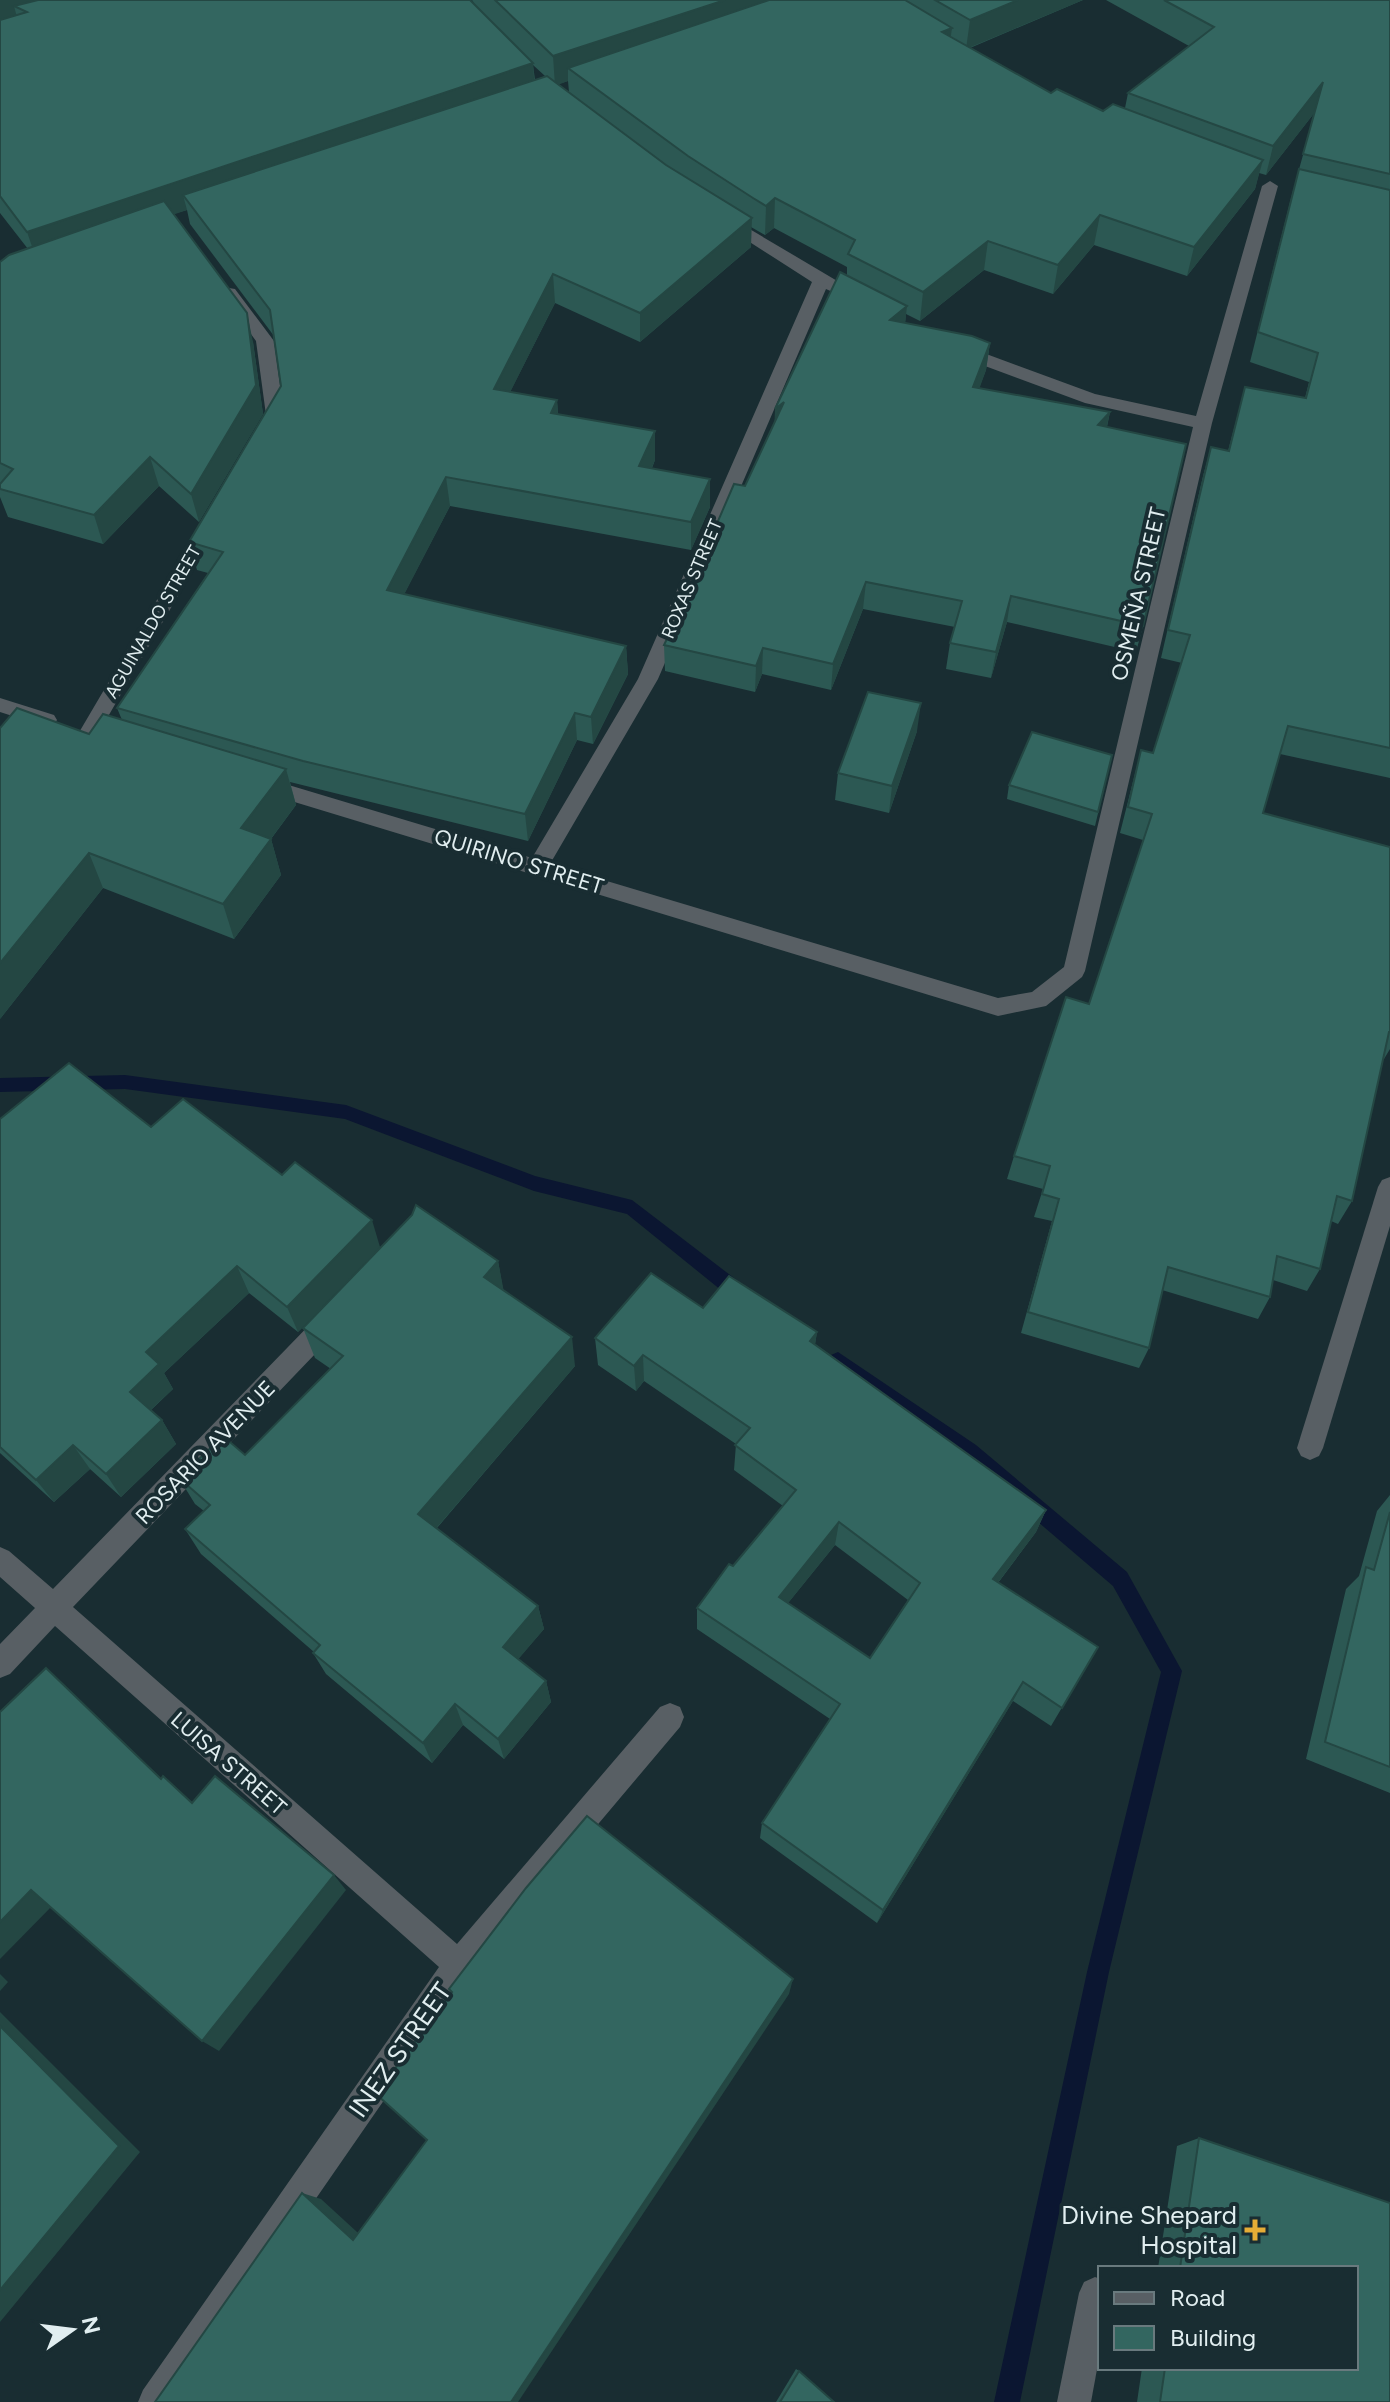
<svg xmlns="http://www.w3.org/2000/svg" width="1390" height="2402" font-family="Figtree,sans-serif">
  <rect width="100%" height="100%" fill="#192d32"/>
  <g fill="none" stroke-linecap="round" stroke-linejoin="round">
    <g fill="#0b1631" fill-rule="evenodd">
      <polygon points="125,1075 346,1105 535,1176 632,1200 751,1291 753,1297 751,1303 744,1305 737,1303 627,1214 534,1191 345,1119 125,1089 0,1092 0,1078"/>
      <polygon points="838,1352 976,1445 1127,1572 1182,1671 1109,1972 1020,2402 994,2402 1087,1972 1161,1672 1113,1586 962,1457 831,1367 829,1361 831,1355"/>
    </g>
    <g fill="#585f64" fill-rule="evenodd">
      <polygon points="1270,181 1278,186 1212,423 1085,971 1082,977 1046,1006 998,1016 255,790 252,785 255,780 262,777 532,858 638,679 812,282 717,221 725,216 731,218 871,301 863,306 826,289 658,679 550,864 998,998 1032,992 1064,967 1193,427 1085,403 950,353 947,349 950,345 962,345 1095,394 1196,416 1262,186"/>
      <polygon points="229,288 235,289 274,341 284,415 273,433 267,435 258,429 266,415 256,341 221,293"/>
      <polygon points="207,524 216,530 95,739 81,739 78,734 81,729 198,530"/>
      <polygon points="0,698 54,715 57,720 54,725 47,727 0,712"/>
      <polygon points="1390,1177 1390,1226 1323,1448 1319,1456 1310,1460 1301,1456 1297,1448 1378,1187 1382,1180"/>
      <polygon points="330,1310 339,1313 342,1321 339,1329 73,1607 457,1944 660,1707 670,1703 680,1707 684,1717 680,1727 470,1976 175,2402 138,2402 143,2390 439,1967 55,1626 10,1674 0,1678 0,1644 35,1608 0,1577 0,1547 9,1551 53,1589 321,1313"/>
      <polygon points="1095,2277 1100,2279 1100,2353 1091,2402 1057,2402 1079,2293 1084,2282"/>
    </g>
  </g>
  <g fill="#2c5853" fill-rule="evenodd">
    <path d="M 0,0 L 475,5 L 472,0 L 1083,0 L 970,48 L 1051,93 L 1103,111 L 1125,108 L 1128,93 L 1189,46 L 1106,0 L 1390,0 L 1390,778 L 1280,754 L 1263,813 L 1390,847 L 1390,1049 L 1384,1059 L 1383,1059 L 1352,1201 L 1338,1224 L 1331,1221 L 1320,1269 L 1307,1291 L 1273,1280 L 1270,1297 L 1258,1319 L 1162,1290 L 1149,1348 L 1139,1368 L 1021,1333 L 1052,1221 L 1034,1217 L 1043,1189 L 1007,1179 L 1014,1156 L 1089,1004 L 1143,840 L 1120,833 L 1141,750 L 1153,753 L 1182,663 L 1161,658 L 1203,476 L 1211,447 L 1228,451 L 1245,387 L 1305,398 L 1309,382 L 1250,362 L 1291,198 L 1315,112 L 1266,175 L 1259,173 L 1255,189 L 1187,276 L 1094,245 L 1053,294 L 984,270 L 920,321 L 906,314 L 905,323 L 990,343 L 986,370 L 979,388 L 1110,412 L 1107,427 L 1143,626 L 1136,652 L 1007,622 L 991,678 L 946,669 L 950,643 L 955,627 L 863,609 L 831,690 L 762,674 L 755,692 L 665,671 L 664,645 L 715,537 L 715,528 L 745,486 L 775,422 L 775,409 L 847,276 L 847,267 L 774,228 L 765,235 L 751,227 L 751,247 L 640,342 L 555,303 L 510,392 L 557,400 L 558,414 L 655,431 L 655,460 L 652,468 L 710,507 L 691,550 L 450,506 L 404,594 L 626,646 L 628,674 L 593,744 L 577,740 L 528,841 L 290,782 L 296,805 L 271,839 L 281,875 L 234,939 L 103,888 L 0,1019 L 89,734 L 122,720 L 117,708 L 208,573 L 197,570 L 189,542 L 281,386 L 274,336 L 190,224 L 187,210 L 173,214 L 253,342 L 263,414 L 199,522 L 159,486 L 103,544 L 8,517 L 0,497 L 0,262 L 28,249 L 0,213 ZM 533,65 L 545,76 L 535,80 ZM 568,81 L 569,92 L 558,84 Z"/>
    <polygon points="917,731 889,813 835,800 838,773"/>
    <polygon points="1112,755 1095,826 1007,799 1009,785"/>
    <polygon points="0,1119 151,1127 282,1175 380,1247 298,1332 249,1293 164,1373 173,1389 151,1410 162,1420 176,1444 121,1497 90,1469 54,1502 0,1453"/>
    <polygon points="498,1261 503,1290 575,1366 437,1528 538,1606 544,1629 518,1659 546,1681 551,1702 504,1759 463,1725 432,1763 326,1674 313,1653 314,1652 201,1554 185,1529 204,1511 195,1504 179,1478 245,1455 331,1369 315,1358 303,1328"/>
    <path d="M 703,1308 L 817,1332 L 815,1344 L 1046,1510 L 1036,1532 L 998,1583 L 1098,1647 L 1051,1726 L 1013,1701 L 877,1923 L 760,1838 L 762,1823 L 830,1719 L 697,1629 L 697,1608 L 783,1506 L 734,1470 L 736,1444 L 644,1381 L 636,1391 L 598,1365 L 595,1338 ZM 835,1545 L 908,1600 L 870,1658 L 788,1603 Z"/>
    <polygon points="1390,1495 1390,1793 1306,1759 1346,1589 1359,1576 1377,1511"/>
    <polygon points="1199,2138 1390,2203 1390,2402 1137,2402 1142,2368 1356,2368 1356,2268 1158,2268 1177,2146"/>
    <polygon points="796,2369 799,2371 834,2402 776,2402"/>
  </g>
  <g fill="#244743">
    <polygon points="0,0 99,0 14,6 18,21 2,25 0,19"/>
    <polygon points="725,0 812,0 568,68 568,81 555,86 553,56"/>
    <polygon points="1018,0 1083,0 966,49 970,20"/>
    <polygon points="952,28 948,57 942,32"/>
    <polygon points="533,63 535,92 183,195 187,210 37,261 27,232"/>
    <polygon points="1323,82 1315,112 1266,175 1273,146"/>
    <polygon points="1263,160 1255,189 1187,276 1194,247"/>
    <polygon points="775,198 774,228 765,235 766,206"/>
    <polygon points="1100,215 1094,245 1053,294 1058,265"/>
    <polygon points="752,218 751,247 640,342 640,313"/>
    <polygon points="988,241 984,270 920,321 923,292"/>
    <polygon points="553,274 555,303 497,418 494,389"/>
    <polygon points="907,306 904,334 890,320"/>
    <polygon points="247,313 253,342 263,414 199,522 191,494"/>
    <polygon points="990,343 986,370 970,415 973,387"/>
    <polygon points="557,400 559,429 551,413"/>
    <polygon points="784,402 774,436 775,409"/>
    <polygon points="1110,412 1104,439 1098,425"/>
    <polygon points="655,431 655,460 640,495 639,466"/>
    <polygon points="150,457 159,486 103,544 94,515"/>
    <polygon points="446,477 450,506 392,618 387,590"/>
    <polygon points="710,479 710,507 691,550 691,522"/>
    <polygon points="866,582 863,609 831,690 833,664"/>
    <polygon points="1011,596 1007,622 991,678 996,652"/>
    <polygon points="626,646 628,674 593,744 591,717"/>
    <polygon points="763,648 762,674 755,692 756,666"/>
    <polygon points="921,703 917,731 889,813 892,786"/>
    <polygon points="575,713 577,740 528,841 525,814"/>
    <polygon points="286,769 296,805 252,864 241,828"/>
    <polygon points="271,839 281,875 234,939 223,904"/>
    <polygon points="89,853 103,888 0,1019 0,963"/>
    <polygon points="372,1220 380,1247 298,1332 287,1307"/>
    <polygon points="498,1261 504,1292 484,1277"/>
    <polygon points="237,1266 249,1293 164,1373 173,1389 144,1416 130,1392 146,1352"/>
    <polygon points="817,1332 813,1358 810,1341"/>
    <polygon points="572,1337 575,1366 427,1539 418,1514"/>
    <polygon points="643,1355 644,1381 636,1391 634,1366"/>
    <polygon points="162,1420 176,1444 121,1497 106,1474"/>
    <polygon points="73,1445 90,1469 54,1502 36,1480"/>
    <polygon points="1046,1510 1036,1532 984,1601 993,1579"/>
    <polygon points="839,1522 835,1545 776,1618 779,1597"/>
    <polygon points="538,1606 544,1629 510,1669 503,1647"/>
    <polygon points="546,1681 551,1702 504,1759 498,1739"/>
    <polygon points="1023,1682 1013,1701 877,1923 883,1910"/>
    <polygon points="455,1704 463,1725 432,1763 423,1743"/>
    <polygon points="334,1875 346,1890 219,2051 202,2041"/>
    <polygon points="31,1890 54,1904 0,1959 0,1922"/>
    <polygon points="0,1974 8,1982 0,1991"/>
    <polygon points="793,1979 789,1994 518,2402 511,2402"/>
    <polygon points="0,2012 140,2152 0,2322"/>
    <polygon points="302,2193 321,2199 369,2243 353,2240"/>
  </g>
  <g fill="#336660" stroke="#244743" stroke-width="2" fill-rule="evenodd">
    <polygon points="38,0 470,0 533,63 27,232 0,196 0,20 27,12 14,6"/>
    <polygon points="495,0 725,0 553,56"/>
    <polygon points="769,0 905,0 952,28 942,32 1051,93 1057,89 1103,111 1113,104 1263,160 1194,247 1100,215 1058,265 988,241 923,292 848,254 855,240 775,198 766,206 753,198 688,156 568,68"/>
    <polygon points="935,0 1018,0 970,20"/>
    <polygon points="1164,0 1390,0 1390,174 1303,154 1323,82 1273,146 1128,93 1214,27"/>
    <polygon points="547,76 666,165 752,218 640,313 553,274 494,389 557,400 551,413 655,431 639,466 710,479 691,522 446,477 387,590 626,646 591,717 575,713 525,814 303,761 117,708 223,552 189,542 281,386 270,310 183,195"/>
    <polygon points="1299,169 1390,190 1390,748 1288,726 1263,813 1390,847 1390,1032 1389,1032 1352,1201 1337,1196 1320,1269 1277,1256 1270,1297 1168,1267 1149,1348 1028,1312 1059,1199 1042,1194 1050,1166 1014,1156 1066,997 1089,1004 1152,814 1128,807 1141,750 1153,753 1190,635 1168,630 1211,447 1229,451 1245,387 1306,398 1318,353 1258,332"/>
    <polygon points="164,201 247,313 256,385 191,494 150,457 94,515 0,489 0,484 13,469 0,463 0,262 9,255"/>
    <polygon points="840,272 907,306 890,320 972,336 990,343 973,387 1110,412 1098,425 1186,444 1143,626 1011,596 996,652 950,643 962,601 866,582 833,664 763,648 756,666 664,645 719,529 715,528 734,484 745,486 784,402 775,409"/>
    <polygon points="868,692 921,703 892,786 838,773"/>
    <polygon points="17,708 89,734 103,714 286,769 241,828 271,839 223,904 89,853 0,963 0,728"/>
    <polygon points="1032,732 1112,755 1098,812 1009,785"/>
    <polygon points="69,1063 151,1127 183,1099 282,1175 295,1162 372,1220 287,1307 237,1266 146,1352 159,1364 130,1392 162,1420 106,1474 73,1445 36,1480 0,1447 0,1119"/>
    <polygon points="416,1205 498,1261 484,1277 572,1337 418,1514 538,1606 503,1647 546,1681 498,1739 455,1704 423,1743 313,1653 320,1645 185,1529 210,1505 179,1478 223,1436 245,1455 343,1356 303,1328 412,1215"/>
    <path d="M 651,1273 L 703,1308 L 729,1276 L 817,1332 L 810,1341 L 1046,1510 L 993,1579 L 1098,1647 L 1062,1708 L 1023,1682 L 883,1910 L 762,1823 L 840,1704 L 697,1608 L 729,1564 L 733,1566 L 796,1490 L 735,1445 L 750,1428 L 643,1355 L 634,1366 L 595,1338 ZM 839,1522 L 920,1583 L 870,1658 L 779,1597 Z"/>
    <polygon points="1390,1512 1390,1767 1325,1742 1366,1567 1374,1570"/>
    <polygon points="46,1668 161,1779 163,1776 192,1803 215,1776 334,1875 202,2041 31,1890 0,1922 0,1712"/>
    <polygon points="587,1816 793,1979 511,2402 155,2402 302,2193 353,2240 427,2140 376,2094 452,1992 449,1989 526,1888"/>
    <polygon points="0,2026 119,2146 0,2290"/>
    <polygon points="1199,2138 1390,2203 1390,2402 1160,2402 1165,2368 1356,2368 1356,2268 1180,2268"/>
    <polygon points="799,2371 834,2402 780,2402"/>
  </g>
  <path fill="#e6ad36" stroke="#192d32" stroke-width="3" d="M1251 2218h8v8h8v8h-8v8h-8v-8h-8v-8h8z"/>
  <g text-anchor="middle" stroke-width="8" stroke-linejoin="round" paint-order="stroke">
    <g font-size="18" fill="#e1eef0" stroke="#192d32">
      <text transform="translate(692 579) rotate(-67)" y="6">ROXAS STREET</text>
      <text transform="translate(153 622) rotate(-60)" y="6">AGUINALDO STREET</text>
    </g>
    <g font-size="22" fill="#e1eef0" stroke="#192d32">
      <text transform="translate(1138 594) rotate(-77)" y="8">OSMEÑA STREET</text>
      <text transform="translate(519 861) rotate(17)" y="8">QUIRINO STREET</text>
      <text transform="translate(205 1452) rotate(-46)" y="8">ROSARIO AVENUE</text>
      <text transform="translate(229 1763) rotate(41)" y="8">LUISA STREET</text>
    </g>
    <g font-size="26" fill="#e1eef0" stroke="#192d32">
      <text transform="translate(400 2050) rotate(-55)" y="9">INEZ STREET</text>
    </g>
    <g font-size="26" fill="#e1eef0" stroke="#192d32" text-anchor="end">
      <text x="1237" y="2224">Divine Shepard<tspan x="1237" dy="30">Hospital</tspan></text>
    </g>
  </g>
  <rect x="1098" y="2266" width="260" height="104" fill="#192d32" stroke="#697a7e" stroke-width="2"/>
  <rect x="1114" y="2292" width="40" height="12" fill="#585f64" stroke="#697a7e" stroke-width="2"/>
  <text x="1170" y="2306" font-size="24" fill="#e1eef0">Road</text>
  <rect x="1114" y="2326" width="40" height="24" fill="#336660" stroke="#697a7e" stroke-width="2"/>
  <text x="1170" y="2346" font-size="24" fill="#e1eef0">Building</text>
  <g transform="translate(72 2330) rotate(76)" stroke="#192d32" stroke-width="6" paint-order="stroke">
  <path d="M0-6L14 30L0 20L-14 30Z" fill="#e1eef0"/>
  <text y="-12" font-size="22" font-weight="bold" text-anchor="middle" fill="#e1eef0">N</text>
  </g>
</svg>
